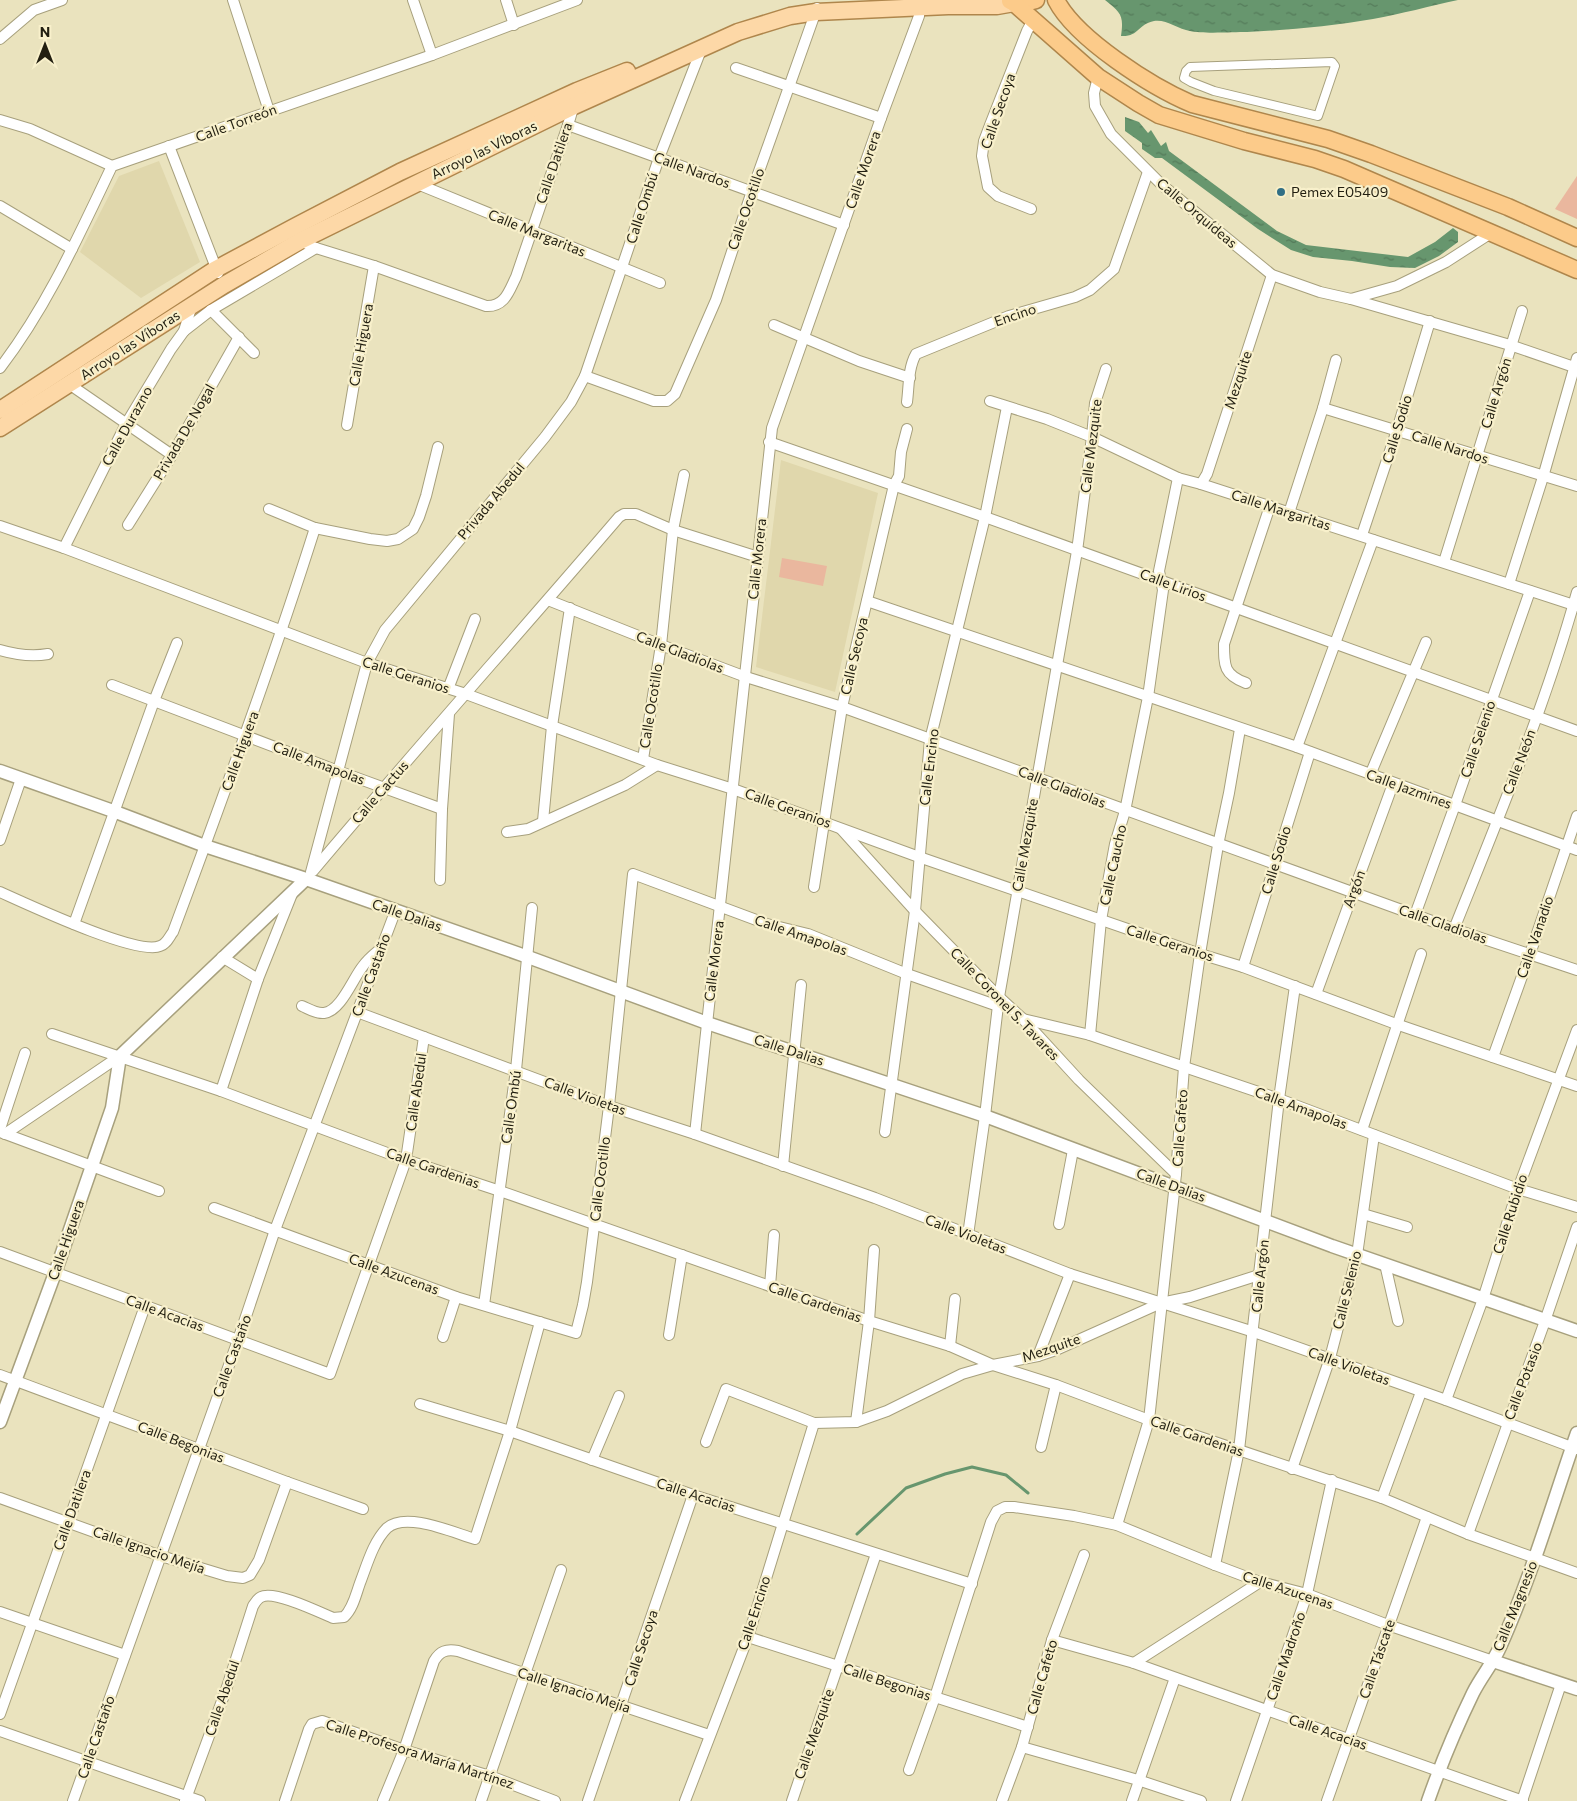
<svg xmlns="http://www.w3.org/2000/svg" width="1577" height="1801" font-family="Commissioner,sans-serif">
  <defs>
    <pattern id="water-ripples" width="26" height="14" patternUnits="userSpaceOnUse" patternTransform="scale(1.25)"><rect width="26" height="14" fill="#67966e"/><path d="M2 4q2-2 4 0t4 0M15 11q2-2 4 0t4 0" fill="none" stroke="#547a59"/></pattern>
  </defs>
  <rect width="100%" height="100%" fill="#eae3be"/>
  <g fill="#e0d7ac">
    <polygon points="159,161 200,262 141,298 80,252 119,176"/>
    <polygon points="781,460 878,493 835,692 756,667"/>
  </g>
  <g fill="#eab79e">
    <polygon points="1577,176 1577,219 1555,209"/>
    <polygon points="782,558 827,566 823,586 779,577"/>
  </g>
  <g fill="url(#water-ripples)">
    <path d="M 1105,0 L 1458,0 C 1430,6 1401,14 1373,19 C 1332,26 1289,30 1247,32 C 1233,32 1202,34 1190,31 C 1178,29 1166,19 1154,21 C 1138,24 1139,37 1121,36 C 1124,15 1121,13 1105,0 Z"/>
    <polygon points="1125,117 1139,122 1148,133 1151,130 1161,146 1166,142 1169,151 1277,231 1306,245 1408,257 1435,242 1453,228 1458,232 1458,242 1439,256 1415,268 1390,267 1352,261 1313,257 1291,250 1258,229 1162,158 1155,158 1142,149 1142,143 1125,131"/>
  </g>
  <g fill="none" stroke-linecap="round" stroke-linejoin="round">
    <polyline stroke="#67966e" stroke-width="3" points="857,1534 906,1488 945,1474 972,1467 1006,1475 1028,1493"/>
    <defs>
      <polygon id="pedestrian" points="1332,62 1335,66 1318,116 1214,91 1191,82 1184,78 1186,71 1190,67"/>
      <g id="minor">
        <polyline points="233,0 269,111"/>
        <polyline points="413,0 432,55"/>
        <polyline points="506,0 514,25"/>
        <polyline points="0,39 34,10 62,0"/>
        <polyline points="736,68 881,118"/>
        <polyline points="1098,77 1094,93 1095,106 1111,134 1162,185 1272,275 1320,292 1351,299 1397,286 1446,262 1491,233"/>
        <polyline points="0,120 30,129 112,166"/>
        <polyline points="568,125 844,225"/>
        <polyline points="169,146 218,273"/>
        <polyline points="415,183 660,283"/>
        <polyline points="0,206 72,249"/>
        <polyline points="1031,209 998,196 988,187 982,156 984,141 990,125 1027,31 1033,20"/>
        <path d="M 300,241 L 316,248 L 374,266 L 486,306 C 505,307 509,291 516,277 L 568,125 L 574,105"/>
        <polyline points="1351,299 1510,345 1577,368"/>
        <polyline points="211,310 254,353"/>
        <polyline points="774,325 859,361 910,378"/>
        <polyline points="184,331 211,310 316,248"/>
        <path d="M 0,368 C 47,307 79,235 112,166 L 432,55 L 577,0"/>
        <polyline points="585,376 654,401 667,401 675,394 716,300 752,191 817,8"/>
        <polyline points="69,384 172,455"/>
        <polyline points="990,401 1047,419 1092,437 1178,478 1201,484 1577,606"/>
        <path d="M 907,402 C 909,387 908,368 916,354 L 1009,316 L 1075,297 L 1090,290 L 1114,269 L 1148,172"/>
        <polyline points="1323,408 1577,486"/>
        <polyline points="347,425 374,266"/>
        <polyline points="769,442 985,517 1577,731"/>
        <polyline points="1201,484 1207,474 1272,275"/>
        <polyline points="269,509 315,528 370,539 387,541 398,539 413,529 419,517 426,496 438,447"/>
        <polyline points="1289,513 1323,408 1336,360"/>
        <polyline points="128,525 172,455 239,337"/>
        <polyline points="0,526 64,548 367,663 466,694 657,765 733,789 919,857 1200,954 1243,967 1396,1024 1577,1086"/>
        <polyline points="1362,535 1397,430 1430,321"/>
        <polyline points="64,548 126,424 171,349 184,331 192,305"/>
        <polyline points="1444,562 1522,311"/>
        <polyline points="1509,584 1543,477 1577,358"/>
        <polyline points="548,600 661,645 746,677 842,707 1454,929 1577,970"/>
        <polyline points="867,601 1297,747 1577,850"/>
        <path d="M 0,650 C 17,655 31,657 48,654"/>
        <path d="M 1246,683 C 1224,675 1224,666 1224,644 L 1270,506"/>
        <polyline points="112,685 338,771 442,809"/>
        <polyline points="448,689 475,619"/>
        <polyline points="1297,747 1373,540"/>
        <polyline points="643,759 661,645 673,530 684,475"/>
        <polyline points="1370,775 1426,642"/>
        <polyline points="543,821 552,726 570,608"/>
        <polyline points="841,829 915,911 999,997 1023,1019 1079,1080 1176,1174"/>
        <polyline points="507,832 528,829 625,785 657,765"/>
        <polyline points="0,840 21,779"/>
        <path d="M 313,871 C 413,752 518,635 619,517 L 624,514 L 636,514 L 673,530 L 758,557"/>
        <polyline points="311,872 367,663 385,630 545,437 571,402 585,376 659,158 701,50 701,47"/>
        <polyline points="440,880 442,809 449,714"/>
        <polyline points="814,887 842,707 894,485 899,476 901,452 907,429"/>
        <path d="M 0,892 C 27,904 137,956 160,946 C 167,944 169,937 173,932 C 223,798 272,664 315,528"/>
        <polyline points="1415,915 1455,805 1530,591"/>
        <polyline points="74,924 154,701 177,643"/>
        <path d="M 1454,929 C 1498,819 1545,707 1577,592"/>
        <polyline points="222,957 258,979"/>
        <polyline points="1243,967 1310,752"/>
        <polyline points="1316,994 1393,784"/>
        <path d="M 302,1006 C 309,1009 316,1014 324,1013 C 341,1011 353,978 363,966 C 367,960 373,955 379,950"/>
        <polyline points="357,1012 609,1106 695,1134 875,1198 1070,1274 1254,1332 1446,1400 1577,1449"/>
        <polyline points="1023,1019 1090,1035 1279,1099 1518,1189 1577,1207"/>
        <polyline points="52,1034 221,1091 406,1160 500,1191 869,1321 950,1346 993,1365 1056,1385 1149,1420 1382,1498 1468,1534 1577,1573"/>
        <polyline points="1090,1035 1101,920 1115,844 1125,811 1148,697 1163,590 1159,571 1178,478"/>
        <polyline points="1493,1057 1530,954 1577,816"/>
        <polyline points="221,1091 258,979 292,894"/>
        <polyline points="0,1129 25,1053"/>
        <polyline points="1362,1130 1421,954"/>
        <polyline points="0,1132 159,1191"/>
        <polyline points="885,1132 915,911 930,740 985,517 1007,407"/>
        <polyline points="5,1134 120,1056"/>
        <polyline points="695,1134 772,428 881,118 919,16 920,7"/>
        <polyline points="783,1166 801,985"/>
        <polyline points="214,1208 456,1297 576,1333 583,1305 587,1282 609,1106 633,874 767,924 808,934 907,974 998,1006"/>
        <polyline points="1363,1214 1407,1227"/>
        <polyline points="1059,1224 1073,1150"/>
        <polyline points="968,1235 985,1116 999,997 1077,551 1092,437 1095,403 1106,369"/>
        <polyline points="0,1252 330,1374 406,1160 424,1037"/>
        <polyline points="1385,1264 1398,1321"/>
        <polyline points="770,1286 774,1235"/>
        <polyline points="484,1305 516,1070 532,908"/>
        <polyline points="669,1335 682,1255"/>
        <polyline points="443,1337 456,1297"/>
        <polyline points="950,1346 955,1299"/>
        <polyline points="1038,1356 1070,1274"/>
        <polyline points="0,1375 287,1482 363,1509"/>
        <polyline points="1446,1400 1483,1299 1518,1189 1577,1030"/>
        <polyline points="420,1404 510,1431 693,1495 972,1584"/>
        <polyline points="856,1422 869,1321 874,1250"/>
        <polyline points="706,1442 726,1389 814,1423 856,1422 887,1411 962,1374 993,1365 1038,1356 1056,1350 1161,1303 1190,1297 1259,1275"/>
        <polyline points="1041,1447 1056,1385"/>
        <polyline points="592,1460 619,1396"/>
        <polyline points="1292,1469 1330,1358 1357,1255 1374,1135"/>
        <polyline points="0,1498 161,1556 227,1576 243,1578 250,1575 259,1560 287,1482"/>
        <polyline points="1382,1498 1421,1392"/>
        <polyline points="1117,1525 1149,1420 1176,1174 1184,1067 1200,954 1218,845 1229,793 1240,729"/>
        <polyline points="1468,1534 1545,1321 1577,1227"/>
        <polyline points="1215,1565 1239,1450 1279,1099 1295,986"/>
        <polyline points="0,1612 125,1655"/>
        <polyline points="748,1637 1028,1727"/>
        <polyline points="1052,1640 1134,1663 1523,1801"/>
        <polyline points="1134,1663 1260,1582"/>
        <polyline points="0,1714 145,1306"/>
        <polyline points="0,1731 200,1801"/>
        <polyline points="1022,1747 1138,1780 1201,1801"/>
        <polyline points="909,1770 935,1697 991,1522 997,1511 1005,1507 1014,1507 1074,1516 1117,1525 1215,1565 1260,1582 1307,1594 1388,1625 1493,1661"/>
        <polyline points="73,1801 238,1340 275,1230 395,912"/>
        <path d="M 185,1801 L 226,1690 L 253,1606 C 255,1603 257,1599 261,1597 C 274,1590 319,1612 333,1618 L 344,1617 C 353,1609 356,1594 360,1583 C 367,1565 373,1542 387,1528 C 406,1511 454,1533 475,1539 L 510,1431 L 540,1322"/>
        <polyline points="285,1801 309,1729 312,1724 322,1721 404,1750 490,1776 555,1801"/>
        <path d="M 383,1801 L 404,1750 L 434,1661 C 440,1651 446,1649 458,1651 L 709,1735"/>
        <polyline points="481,1801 561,1570"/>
        <polyline points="588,1801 693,1495"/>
        <polyline points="685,1801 748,1637 814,1423"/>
        <polyline points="792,1801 876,1554"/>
        <polyline points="1002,1801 1022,1747 1052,1640 1084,1555"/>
        <polyline points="1132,1801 1175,1678"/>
        <polyline points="1236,1801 1307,1594 1332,1480"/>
        <polyline points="1327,1801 1427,1517"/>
        <polyline points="1522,1801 1561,1684"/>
      </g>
      <g id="tertiary">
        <polyline points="0,771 113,811 205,846 306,879 528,957 707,1023 985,1116 1332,1246 1577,1331"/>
        <polyline points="0,1422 55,1273 112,1108 120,1056 306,879"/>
        <polyline points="1493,1661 1577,1689"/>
        <path d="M 1428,1801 C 1441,1764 1456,1728 1473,1693 C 1481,1677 1493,1663 1500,1647 C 1531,1578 1552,1505 1577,1433"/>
      </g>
      <g id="primary">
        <polyline points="0,410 216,269 296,226 400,172 577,91 627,71"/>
        <polyline points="0,428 224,285 300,241 574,106 738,32 790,16 816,12 948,6 997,6 1014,3"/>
      </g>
      <g id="trunk">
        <path d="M 1056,0 C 1076,39 1152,87 1192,104 L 1328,139 L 1371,154 L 1508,207 L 1577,238"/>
        <polyline points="1010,1 1021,4 1036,0"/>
        <polyline points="1014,3 1098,77 1138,103 1159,115 1244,141 1315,159 1344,169 1577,270"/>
      </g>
    </defs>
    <use href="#pedestrian" stroke="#a7a07d" stroke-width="10"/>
    <use href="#minor" stroke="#a7a07d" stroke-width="12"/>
    <use href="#tertiary" stroke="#a7a07d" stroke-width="15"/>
    <use href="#primary" stroke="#af864c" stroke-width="19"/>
    <use href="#trunk" stroke="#af864c" stroke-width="19"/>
    <use href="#pedestrian" stroke="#fff" stroke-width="8"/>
    <use href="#minor" stroke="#fff" stroke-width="10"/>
    <use href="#tertiary" stroke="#fff" stroke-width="12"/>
    <use href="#primary" stroke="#fdd8a7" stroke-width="16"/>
    <use href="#trunk" stroke="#fccb8a" stroke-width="16"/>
  </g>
  <circle fill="#316f85" stroke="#f8f0cb" stroke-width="2" cx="1281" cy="192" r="5"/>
  <g text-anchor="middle" stroke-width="4.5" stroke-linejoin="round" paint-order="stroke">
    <g font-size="14" fill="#221f11" stroke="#f8f0cb">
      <text transform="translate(998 111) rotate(-71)" y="5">Calle Secoya</text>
      <text transform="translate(236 123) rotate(-20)" y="5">Calle Torreón</text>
      <text transform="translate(484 150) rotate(-26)" y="5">Arroyo las Víboras</text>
      <text transform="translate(554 163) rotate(-71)" y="5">Calle Datilera</text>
      <text transform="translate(692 170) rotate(20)" y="5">Calle Nardos</text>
      <text transform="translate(863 170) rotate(-71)" y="5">Calle Morera</text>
      <text transform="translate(642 208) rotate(-72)" y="5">Calle Ombú</text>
      <text transform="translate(746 209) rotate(-71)" y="5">Calle Ocotillo</text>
      <text transform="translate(1197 213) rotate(40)" y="5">Calle Orquídeas</text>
      <text transform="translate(537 233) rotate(22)" y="5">Calle Margaritas</text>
      <text transform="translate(1015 315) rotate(-19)" y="5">Encino</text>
      <text transform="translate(130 345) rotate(-33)" y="5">Arroyo las Víboras</text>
      <text transform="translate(361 345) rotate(-80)" y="5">Calle Higuera</text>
      <text transform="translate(1238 380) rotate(-72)" y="5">Mezquite</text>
      <text transform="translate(1496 393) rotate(-73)" y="5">Calle Argón</text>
      <text transform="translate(127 426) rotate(-61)" y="5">Calle Durazno</text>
      <text transform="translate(1397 429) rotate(-73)" y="5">Calle Sodio</text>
      <text transform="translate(184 432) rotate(-60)" y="5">Privada De Nogal</text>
      <text transform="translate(1091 446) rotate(-83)" y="5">Calle Mezquite</text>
      <text transform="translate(1450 447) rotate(18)" y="5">Calle Nardos</text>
      <text transform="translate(491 501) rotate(-50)" y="5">Privada Abedul</text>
      <text transform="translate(1281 510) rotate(18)" y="5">Calle Margaritas</text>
      <text transform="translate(757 559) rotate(-84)" y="5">Calle Morera</text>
      <text transform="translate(1173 585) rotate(20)" y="5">Calle Lirios</text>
      <text transform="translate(680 652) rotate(21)" y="5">Calle Gladiolas</text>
      <text transform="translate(854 656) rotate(-77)" y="5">Calle Secoya</text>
      <text transform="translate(406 675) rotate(18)" y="5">Calle Geranios</text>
      <text transform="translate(651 706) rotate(-81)" y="5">Calle Ocotillo</text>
      <text transform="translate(1478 739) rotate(-71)" y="5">Calle Selenio</text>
      <text transform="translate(240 751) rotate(-70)" y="5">Calle Higuera</text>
      <text transform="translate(1519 762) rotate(-69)" y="5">Calle Neón</text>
      <text transform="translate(319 763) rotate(21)" y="5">Calle Amapolas</text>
      <text transform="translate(929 767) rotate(-83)" y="5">Calle Encino</text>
      <text transform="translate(1062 787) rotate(21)" y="5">Calle Gladiolas</text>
      <text transform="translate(1409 789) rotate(20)" y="5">Calle Jazmines</text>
      <text transform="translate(380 792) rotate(-49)" y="5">Calle Cactus</text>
      <text transform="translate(788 808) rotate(20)" y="5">Calle Geranios</text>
      <text transform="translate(1025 845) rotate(-80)" y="5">Calle Mezquite</text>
      <text transform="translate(1276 860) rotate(-73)" y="5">Calle Sodio</text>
      <text transform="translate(1113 865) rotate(-78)" y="5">Calle Caucho</text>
      <text transform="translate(1354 889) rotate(-70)" y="5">Argón</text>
      <text transform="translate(407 915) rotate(19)" y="5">Calle Dalias</text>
      <text transform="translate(1443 924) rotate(19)" y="5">Calle Gladiolas</text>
      <text transform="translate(801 935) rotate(19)" y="5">Calle Amapolas</text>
      <text transform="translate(1535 937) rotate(-71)" y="5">Calle Vanadio</text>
      <text transform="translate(1170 943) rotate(18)" y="5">Calle Geranios</text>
      <text transform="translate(714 961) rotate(-83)" y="5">Calle Morera</text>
      <text transform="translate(371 975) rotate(-70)" y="5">Calle Castaño</text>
      <text transform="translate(1005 1004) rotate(46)" y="5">Calle Coronel S. Tavares</text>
      <text transform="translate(789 1050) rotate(18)" y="5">Calle Dalias</text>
      <text transform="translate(416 1092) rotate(-82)" y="5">Calle Abedul</text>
      <text transform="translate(585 1096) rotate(20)" y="5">Calle Violetas</text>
      <text transform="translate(511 1107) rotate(-82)" y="5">Calle Ombú</text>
      <text transform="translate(1301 1108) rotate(20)" y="5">Calle Amapolas</text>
      <text transform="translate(1180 1128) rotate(-86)" y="5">Calle Cafeto</text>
      <text transform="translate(433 1168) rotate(19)" y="5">Calle Gardenias</text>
      <text transform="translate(600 1179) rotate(-83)" y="5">Calle Ocotillo</text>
      <text transform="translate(1171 1185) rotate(20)" y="5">Calle Dalias</text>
      <text transform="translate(1510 1214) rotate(-72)" y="5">Calle Rubidio</text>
      <text transform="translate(966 1234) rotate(21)" y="5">Calle Violetas</text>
      <text transform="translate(66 1240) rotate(-71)" y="5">Calle Higuera</text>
      <text transform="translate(394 1274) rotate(20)" y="5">Calle Azucenas</text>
      <text transform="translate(1260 1276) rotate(-84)" y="5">Calle Argón</text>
      <text transform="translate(1347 1290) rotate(-76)" y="5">Calle Selenio</text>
      <text transform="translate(815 1302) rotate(19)" y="5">Calle Gardenias</text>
      <text transform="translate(165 1313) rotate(20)" y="5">Calle Acacias</text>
      <text transform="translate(1051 1348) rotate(-19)" y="5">Mezquite</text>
      <text transform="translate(232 1356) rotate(-70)" y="5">Calle Castaño</text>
      <text transform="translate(1349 1366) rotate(20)" y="5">Calle Violetas</text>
      <text transform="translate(1523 1381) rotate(-69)" y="5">Calle Potasio</text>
      <text transform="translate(1197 1436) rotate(19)" y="5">Calle Gardenias</text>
      <text transform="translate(181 1442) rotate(21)" y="5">Calle Begonias</text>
      <text transform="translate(696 1495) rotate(18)" y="5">Calle Acacias</text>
      <text transform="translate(72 1510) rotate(-70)" y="5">Calle Datilera</text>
      <text transform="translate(149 1550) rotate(19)" y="5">Calle Ignacio Mejía</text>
      <text transform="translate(1288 1590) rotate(18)" y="5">Calle Azucenas</text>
      <text transform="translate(1515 1606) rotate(-68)" y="5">Calle Magnesio</text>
      <text transform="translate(754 1613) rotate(-72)" y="5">Calle Encino</text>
      <text transform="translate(641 1648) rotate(-72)" y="5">Calle Secoya</text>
      <text transform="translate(1286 1656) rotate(-71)" y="5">Calle Madroño</text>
      <text transform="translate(1377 1659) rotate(-71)" y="5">Calle Táscate</text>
      <text transform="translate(1042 1677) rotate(-74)" y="5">Calle Cafeto</text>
      <text transform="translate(887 1682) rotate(18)" y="5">Calle Begonias</text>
      <text transform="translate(574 1690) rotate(18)" y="5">Calle Ignacio Mejía</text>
      <text transform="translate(222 1698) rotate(-71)" y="5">Calle Abedul</text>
      <text transform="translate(1328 1732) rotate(19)" y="5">Calle Acacias</text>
      <text transform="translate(814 1734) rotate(-71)" y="5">Calle Mezquite</text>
      <text transform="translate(96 1737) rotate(-71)" y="5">Calle Castaño</text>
      <text transform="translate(420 1754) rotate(18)" y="5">Calle Profesora María Martínez</text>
    </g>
    <g font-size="14" fill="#221f11" stroke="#f8f0cb" text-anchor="start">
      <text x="1291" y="197">Pemex E05409</text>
    </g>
  </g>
  <g transform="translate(45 45)" stroke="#f8f0cb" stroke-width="4" paint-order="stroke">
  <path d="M0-4L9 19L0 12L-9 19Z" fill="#221f11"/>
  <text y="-8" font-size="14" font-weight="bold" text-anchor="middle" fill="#221f11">N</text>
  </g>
</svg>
